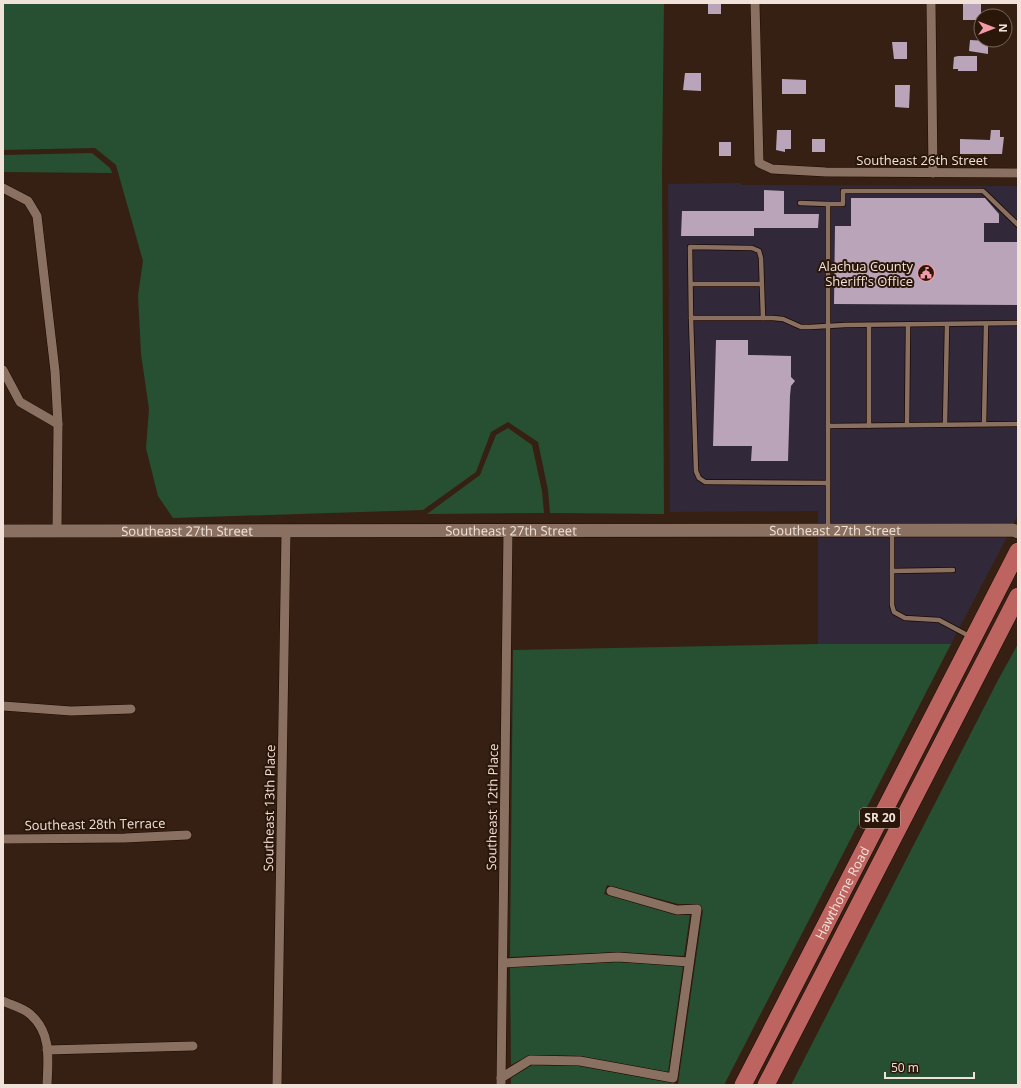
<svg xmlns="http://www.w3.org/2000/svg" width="1021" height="1088" font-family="'Open Sans',sans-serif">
  <rect width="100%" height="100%" fill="#362013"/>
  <g fill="#312939">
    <polygon points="740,183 742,185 1018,186 1018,515 1013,524 818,524 818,511 670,512 668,184"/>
    <polygon points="818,535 1008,535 951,644 818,644"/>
  </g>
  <g fill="#274f31">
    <polygon points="3,3 664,3 662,173 664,514 550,513 548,490 538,442 508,422 491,432 476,472 423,510 173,518 158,496 146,448 149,409 141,354 138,295 143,261 116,165 95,148 3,150"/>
    <polygon points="92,153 110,168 112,173 3,172 3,155"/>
    <polygon points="508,428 532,445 542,491 544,513 427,514 480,475 496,435"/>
    <polygon points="818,644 951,644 724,1085 511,1085 511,1078 532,1065 579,1066 678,1084 703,910 697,904 678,904 607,885 604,894 676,915 690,915 684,956 618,952 510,957 513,650"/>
    <polygon points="1018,644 1018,1085 791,1085 997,682"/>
    <polygon points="618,962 683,966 668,1072 580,1056 530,1055 511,1065 510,967"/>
  </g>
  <g fill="#baa4ba">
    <rect x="708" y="3" width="13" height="11"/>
    <rect x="963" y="3" width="18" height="17"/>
    <polygon points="970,40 988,41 988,54 969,51"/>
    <polygon points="892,42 907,42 907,59 894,59"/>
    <polygon points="958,56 977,56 977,71 958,71 958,69 953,69 954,57"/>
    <polygon points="685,73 701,73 701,91 683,90"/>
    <polygon points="782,79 806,80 806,94 782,94"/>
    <polygon points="895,85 910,85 909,108 895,107"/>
    <polygon points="777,130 791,130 791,149 785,149 785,152 776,150"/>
    <polygon points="991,130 1000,130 1000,137 1004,137 1002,154 960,154 960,139 990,140"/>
    <rect x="812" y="139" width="13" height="13"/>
    <rect x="719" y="142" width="12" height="14"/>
    <polygon points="764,190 784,191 784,214 819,214 818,228 754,228 754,236 681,236 682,211 764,211"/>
    <polygon points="851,198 985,198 999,214 999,223 984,223 984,242 1018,242 1018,305 834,304 835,226 851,226"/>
    <polygon points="716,340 748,340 748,355 791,356 791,377 795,381 791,386 790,396 788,461 751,461 752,446 713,446"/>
  </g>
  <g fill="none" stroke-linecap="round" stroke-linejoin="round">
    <defs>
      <g id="lane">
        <polyline points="800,203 828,204"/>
        <polyline points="691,284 762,284"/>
        <polyline points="691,318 690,247 752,248 759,251 761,258 763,318"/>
        <polyline points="984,424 986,324"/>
        <polyline points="907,425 908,325"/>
        <polyline points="945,425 947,325"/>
        <polyline points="828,426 1018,424"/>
        <polyline points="869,426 869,325"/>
        <polyline points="828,483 705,482 699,478 696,471 691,318 773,318 783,319 801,327 810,327 845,325 1018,323"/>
        <polyline points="828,529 828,204 843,204 843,191 983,191 1018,225"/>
        <polyline points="892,531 892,605 894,612 905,618 939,620 971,637"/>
        <polyline points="892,571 953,570"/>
      </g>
      <g id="street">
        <polyline points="755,3 759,163 772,169 826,172 1018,173"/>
        <polyline points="931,3 933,173"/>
        <polyline points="3,188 28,201 37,216 55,371 58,424 20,402 3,370"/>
        <polyline points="57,531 58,424"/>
        <polyline points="3,706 71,711 131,709"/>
        <polyline points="3,839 125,838 187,835"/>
        <polyline points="503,963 618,957 689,962"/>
        <path d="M 3,1001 C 11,1005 25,1008 31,1015 C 52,1034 48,1060 47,1085"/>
        <polyline points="47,1050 193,1046"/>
        <polyline points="501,1078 530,1060 580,1061 673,1078 697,909 677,910 611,891"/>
        <polyline points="277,1085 286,532"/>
        <polyline points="501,1085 508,530"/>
      </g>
      <g id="secondary">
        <path id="s1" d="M 3,531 L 1013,530 L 1018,532"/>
      </g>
      <g id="highway">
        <path id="s2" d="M 743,1085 L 1018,551"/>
        <polyline points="766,1085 1018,596"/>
      </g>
    </defs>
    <use href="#lane" stroke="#1c0901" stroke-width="6"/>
    <use href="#street" stroke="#1c0901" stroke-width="10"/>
    <use href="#secondary" stroke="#1c0901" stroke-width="14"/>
    <use href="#highway" stroke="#1c0901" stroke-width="18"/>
    <use href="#lane" stroke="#8a7061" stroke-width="4.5"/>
    <use href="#street" stroke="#8a7061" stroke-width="9"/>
    <use href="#secondary" stroke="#8a7061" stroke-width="13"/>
    <use href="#highway" stroke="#be6460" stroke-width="17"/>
  </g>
  <defs>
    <symbol id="civic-ring" viewBox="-11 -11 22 22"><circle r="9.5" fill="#2b160a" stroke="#f39aa7" stroke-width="1.5"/><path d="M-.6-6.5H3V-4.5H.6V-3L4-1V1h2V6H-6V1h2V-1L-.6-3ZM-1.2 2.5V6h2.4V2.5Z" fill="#f39aa7"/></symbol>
  </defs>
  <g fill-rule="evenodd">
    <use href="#civic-ring" x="916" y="263" width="20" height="20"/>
  </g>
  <g text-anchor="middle" stroke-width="4" stroke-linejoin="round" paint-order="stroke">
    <rect fill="#2b160a" stroke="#b6a59b" stroke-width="1" x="860" y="808" width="40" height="20" rx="3"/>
    <g font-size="12" font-weight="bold" fill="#f1e2d9">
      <text x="880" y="822">SR 20</text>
    </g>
    <g font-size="13" fill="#f1e2d9" stroke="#2b160a">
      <text x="922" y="165">Southeast 26th Street</text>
      <text dy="5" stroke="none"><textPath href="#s1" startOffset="832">Southeast 27th Street</textPath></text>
      <text dy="5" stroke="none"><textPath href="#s1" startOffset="508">Southeast 27th Street</textPath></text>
      <text dy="5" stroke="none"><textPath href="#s1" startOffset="184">Southeast 27th Street</textPath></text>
      <text transform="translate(492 807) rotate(-89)" y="5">Southeast 12th Place</text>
      <text transform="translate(269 808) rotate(-89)" y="5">Southeast 13th Place</text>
      <text transform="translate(95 824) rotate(-1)" y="5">Southeast 28th Terrace</text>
      <text dy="5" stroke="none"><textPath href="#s2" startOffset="216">Hawthorne Road</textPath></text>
    </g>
    <g font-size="13" fill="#f1e2d9" stroke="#2b160a" text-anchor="end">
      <text x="913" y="271">Alachua County<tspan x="913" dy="15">Sheriff's Office</tspan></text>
    </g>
  </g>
  <rect width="1021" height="1088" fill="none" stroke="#f1e2d9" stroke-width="8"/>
  <g transform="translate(993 28) rotate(90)"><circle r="19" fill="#2b160a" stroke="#7a685d"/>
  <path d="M0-3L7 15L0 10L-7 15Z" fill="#f39aa7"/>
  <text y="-6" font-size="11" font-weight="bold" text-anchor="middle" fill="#f1e2d9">N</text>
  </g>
  <path d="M885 1072v6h89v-6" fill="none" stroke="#f1e2d9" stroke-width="2"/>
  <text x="891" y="1072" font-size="12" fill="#f1e2d9" stroke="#2b160a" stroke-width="3" paint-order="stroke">50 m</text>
</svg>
